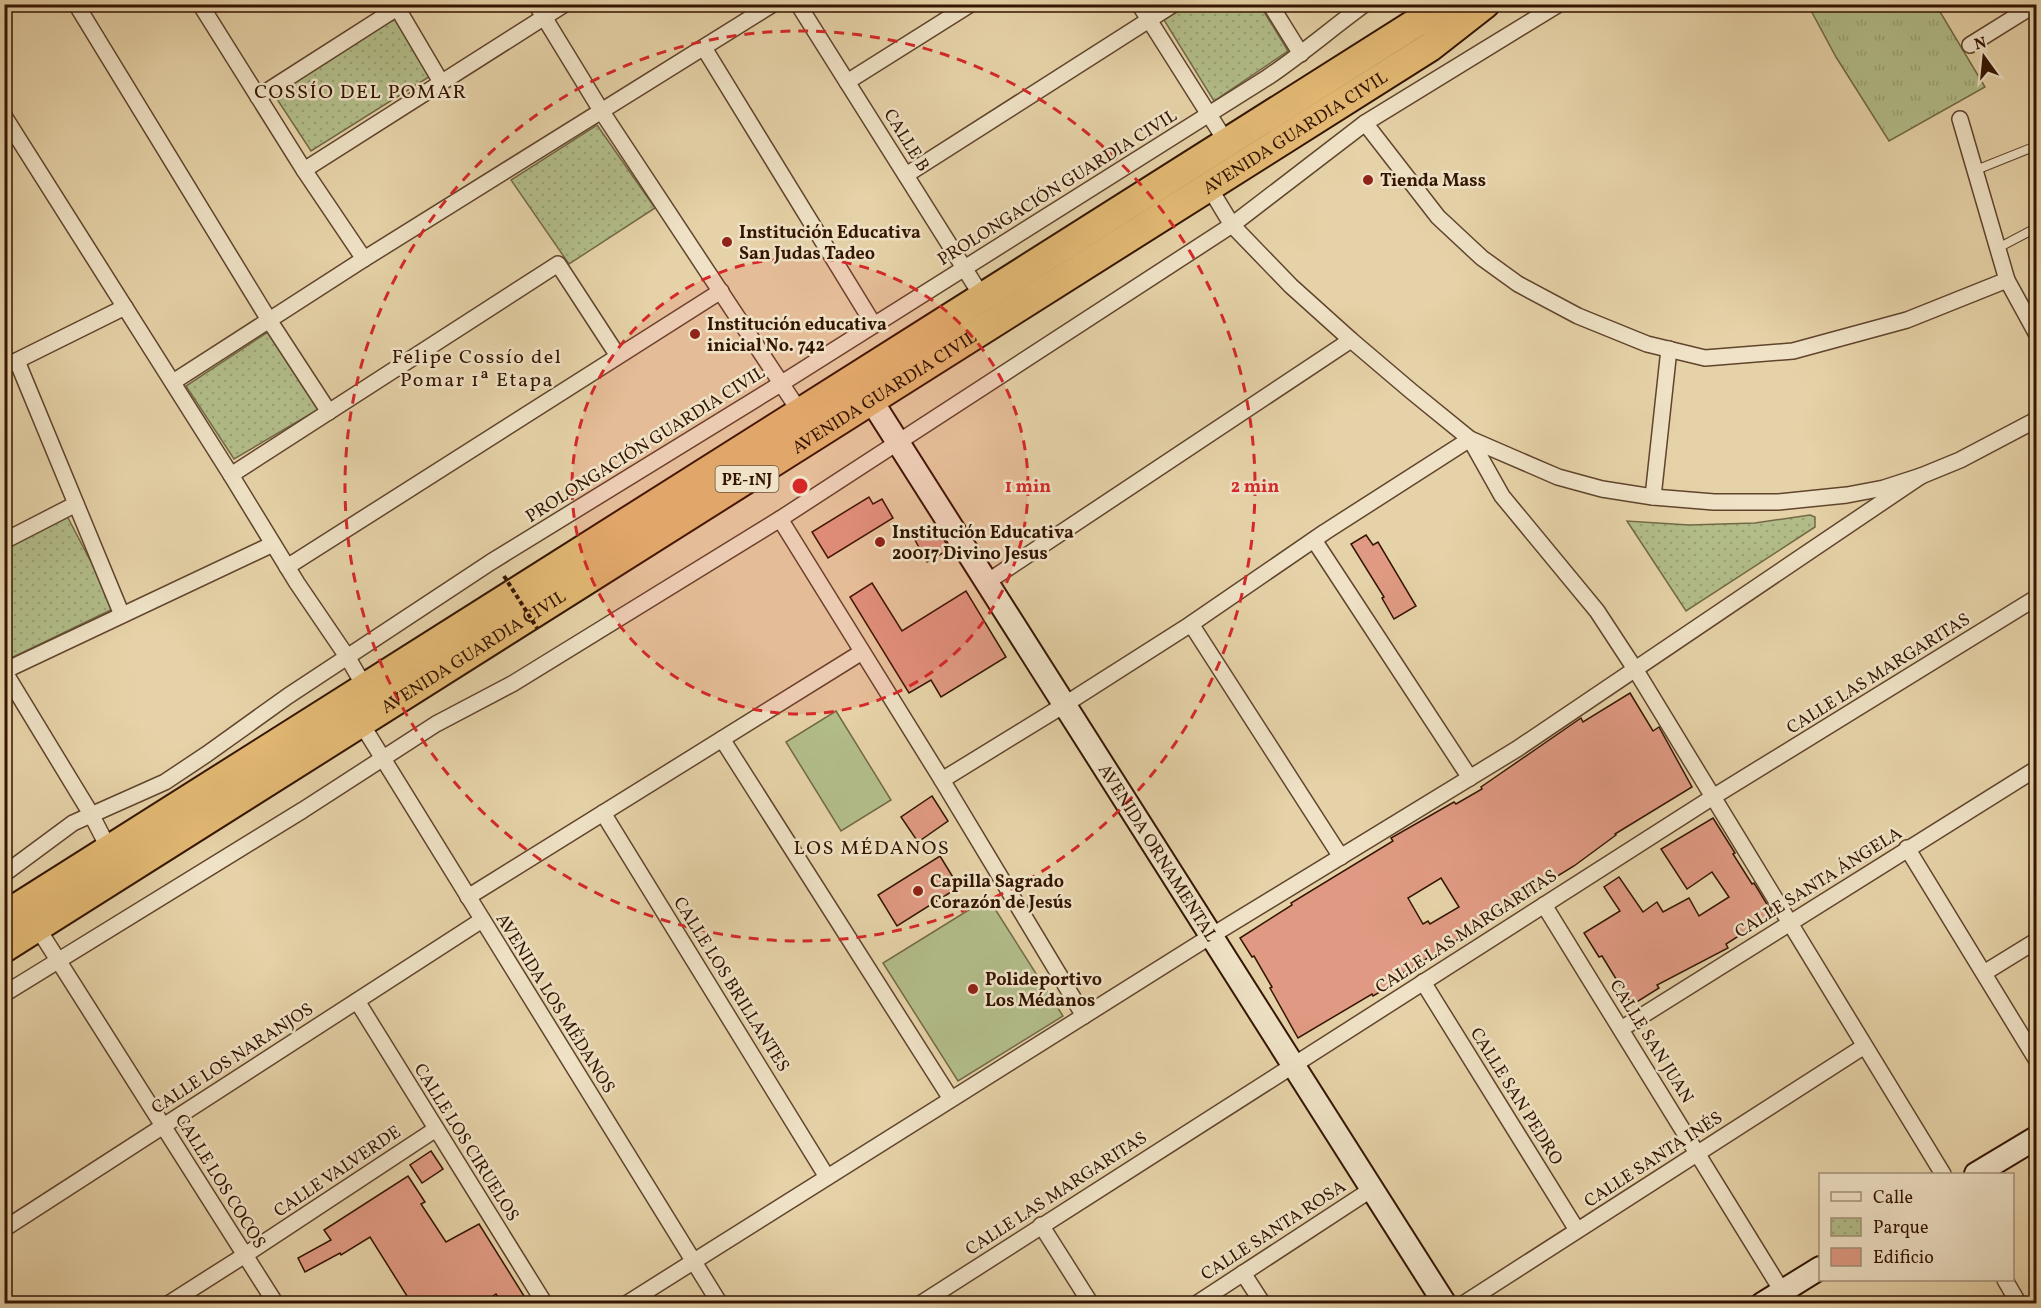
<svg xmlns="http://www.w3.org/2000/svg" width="2041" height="1308" font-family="Vollkorn,serif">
  <defs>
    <pattern id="grass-tufts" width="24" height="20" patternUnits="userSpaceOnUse" patternTransform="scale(1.5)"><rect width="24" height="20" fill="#b2bd8a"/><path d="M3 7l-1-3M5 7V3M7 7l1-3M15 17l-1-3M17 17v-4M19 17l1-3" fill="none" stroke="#9aa275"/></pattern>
    <pattern id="park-dots" width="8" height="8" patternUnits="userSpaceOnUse" patternTransform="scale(1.5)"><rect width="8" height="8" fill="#b2bd8a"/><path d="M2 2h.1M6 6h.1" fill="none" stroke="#9aa275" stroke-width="1.8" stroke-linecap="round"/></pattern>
  </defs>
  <rect width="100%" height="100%" fill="#e6d2a8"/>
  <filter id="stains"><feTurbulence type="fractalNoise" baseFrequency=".00333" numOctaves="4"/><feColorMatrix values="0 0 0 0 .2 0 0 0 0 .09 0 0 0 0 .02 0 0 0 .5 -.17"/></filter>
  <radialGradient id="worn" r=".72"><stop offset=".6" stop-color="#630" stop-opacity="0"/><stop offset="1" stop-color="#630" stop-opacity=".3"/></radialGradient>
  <polygon fill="url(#grass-tufts)" stroke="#736946" stroke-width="1.5" points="1808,5 1936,5 1985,87 1889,141 1836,57"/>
  <g fill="url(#park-dots)" stroke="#736946" stroke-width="1.5">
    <polygon points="1189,4 1260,5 1288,51 1214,101 1164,20"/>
    <polygon points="396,15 432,75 311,151 273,93"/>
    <polygon points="597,125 655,208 569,264 511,180"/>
    <polygon points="271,330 319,409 234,459 186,386"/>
    <polygon points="1810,515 1815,517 1815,527 1686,611 1627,521 1689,525 1755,523"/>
    <polygon points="67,516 115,608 5,661 4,547"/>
  </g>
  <g fill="#b2bd8a" stroke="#736946" stroke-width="1.5">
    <polygon points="836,711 891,800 841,831 786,742"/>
    <polygon points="988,898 1063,1016 958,1081 883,963"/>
  </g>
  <g fill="#e09a83" stroke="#341502" stroke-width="1.5" fill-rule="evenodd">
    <polygon points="869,497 873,504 882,499 893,518 828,558 812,532"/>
    <polygon points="936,528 950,549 927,562 915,540"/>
    <polygon points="1366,535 1373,545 1378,542 1416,606 1394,619 1382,598 1384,597 1351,544"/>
    <polygon points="872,583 902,631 966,591 1006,657 941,697 931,680 909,693 850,597"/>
    <path d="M 1630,693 L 1653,731 L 1659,727 L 1692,787 L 1615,834 L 1616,835 L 1574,866 L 1520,899 L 1521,901 L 1390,981 L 1392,985 L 1373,996 L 1372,994 L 1298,1038 L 1270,988 L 1272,987 L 1254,956 L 1252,957 L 1240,938 L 1292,905 L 1291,903 L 1393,841 L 1391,838 L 1454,802 L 1456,804 L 1482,789 L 1481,787 L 1494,778 L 1581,718 L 1583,722 ZM 1441,878 L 1459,907 L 1430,924 L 1428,921 L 1423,924 L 1408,898 Z"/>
    <polygon points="932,796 948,821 918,842 901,817"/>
    <polygon points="1713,818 1735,853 1733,854 1752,884 1754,883 1773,914 1726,944 1728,948 1657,985 1659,988 1632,1005 1602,956 1599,957 1584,933 1620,911 1604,887 1619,877 1643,912 1657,902 1663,912 1689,898 1699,916 1729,897 1712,872 1687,889 1661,849"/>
    <polygon points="940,856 959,887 897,926 878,895"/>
    <polygon points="431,1151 443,1169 422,1183 410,1165"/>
    <polygon points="408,1176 425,1202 421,1204 446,1242 479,1224 529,1304 503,1304 496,1294 481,1304 412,1304 370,1237 341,1255 340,1253 305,1272 298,1258 331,1240 324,1230"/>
  </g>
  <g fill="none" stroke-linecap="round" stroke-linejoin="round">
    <defs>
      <g id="lane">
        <polyline points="1976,170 2036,146"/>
        <polyline points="1998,248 2036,228"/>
      </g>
      <g id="street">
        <polyline points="76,4 269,320 329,412"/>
        <polyline points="200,4 304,170 364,259"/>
        <polyline points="395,4 441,82"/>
        <polyline points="536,4 602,112 804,418"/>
        <polyline points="798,4 983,298"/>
        <polyline points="1139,4 1227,143"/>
        <polyline points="1270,4 1301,54"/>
        <polyline points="1970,45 2036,4"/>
        <polyline points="704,48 874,325"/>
        <polyline points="847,82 971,4"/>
        <polyline points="258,97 397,8"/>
        <polyline points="4,116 231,475 297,583 348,658 366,689"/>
        <polyline points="1960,119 2007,280 2036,333"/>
        <polyline points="1365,123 1438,217 1482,258 1518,284 1578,316 1647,344 1705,358 1793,351 1907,320 2007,280"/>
        <polyline points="304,170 565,4"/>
        <polyline points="906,175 1174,4"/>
        <polyline points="1209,187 1232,225 1291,286 1351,340 1411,391 1470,439 1558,477 1602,489 1653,497 1714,502 1778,502 1847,495 1884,488 1921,476 1960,460 2036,420"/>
        <polyline points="17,361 122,615"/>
        <polyline points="4,367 125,307"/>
        <polyline points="173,382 364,259 773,4"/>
        <polyline points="231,475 558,264 618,356"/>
        <polyline points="1653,497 1669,349"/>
        <polyline points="780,519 942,780 1084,1016"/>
        <polyline points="1314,540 1470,778"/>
        <polyline points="4,541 76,504"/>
        <polyline points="287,567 721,291"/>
        <polyline points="987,582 1351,340"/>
        <polyline points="1191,624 1341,857"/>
        <polyline points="4,671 273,544"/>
        <polyline points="4,671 91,814 110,851"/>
        <polyline points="361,723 720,1304"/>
        <polyline points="722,739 951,1099"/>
        <polyline points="942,780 1064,705 1191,624 1325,532 1470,439 1502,496 1597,611 1635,669 1943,1174"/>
        <polyline points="603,813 827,1177"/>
        <polyline points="1907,848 2036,1059"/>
        <path d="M 4,874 L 73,823 L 165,782 L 207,754 L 288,696 L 491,562 L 782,383 L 1268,77 C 1302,54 1332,28 1365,4"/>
        <polyline points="468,897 862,652"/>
        <polyline points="1544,905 1782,1291"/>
        <polyline points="37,927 276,1304"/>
        <polyline points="1984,973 2036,941"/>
        <polyline points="1423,982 1577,1230"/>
        <polyline points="4,994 303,810 436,724 512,684 780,519 1232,225 1365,123 1559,4"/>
        <polyline points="357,1001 545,1304"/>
        <polyline points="1621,1029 2036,769"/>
        <polyline points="1041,1225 1091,1304"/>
        <polyline points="4,1229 482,920"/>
        <polyline points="1243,1273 1263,1304"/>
        <polyline points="2005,1280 2019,1304"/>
        <polyline points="168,1304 245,1255 436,1129"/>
        <polyline points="626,1304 1211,936 1517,749 1921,476"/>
        <polyline points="920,1304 1713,797 2036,598"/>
        <polyline points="1196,1304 1372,1189"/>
        <polyline points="1463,1304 1863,1047"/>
      </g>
      <g id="secondary">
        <path id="s1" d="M 871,400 L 1445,1304"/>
        <polyline points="1976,1174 2036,1138"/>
        <polyline points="1762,1304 1820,1268"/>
      </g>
      <g id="highway">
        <polyline points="4,916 1446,4"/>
        <path id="s2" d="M 4,948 L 1430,47 L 1485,4"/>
      </g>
    </defs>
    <use href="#lane" stroke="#60442c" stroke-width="10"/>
    <use href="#street" stroke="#60442c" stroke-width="18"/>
    <use href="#secondary" stroke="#341502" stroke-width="26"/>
    <use href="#highway" stroke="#341502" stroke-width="32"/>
    <use href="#lane" stroke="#efe2c6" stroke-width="8"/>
    <use href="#street" stroke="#efe2c6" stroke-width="15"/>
    <use href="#secondary" stroke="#efe2c6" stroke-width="22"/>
    <use href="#highway" stroke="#e3b974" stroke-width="28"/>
    <polyline stroke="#341502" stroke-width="4" stroke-dasharray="4.5 3" stroke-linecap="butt" points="504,576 537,628"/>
  </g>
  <circle cx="800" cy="486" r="228" fill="#d62828" fill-opacity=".12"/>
  <g fill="none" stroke="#d62828" stroke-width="3" stroke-dasharray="10 8">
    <circle cx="800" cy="486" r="228"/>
    <circle cx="800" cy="486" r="455"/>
  </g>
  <g fill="#8f2418" stroke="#efe2c6" stroke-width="2">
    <circle cx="1368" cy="180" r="6"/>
    <circle cx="727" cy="242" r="6"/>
    <circle cx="695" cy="334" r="6"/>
    <circle cx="880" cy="542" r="6"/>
    <circle cx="918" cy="891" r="6"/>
    <circle cx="973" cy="989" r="6"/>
  </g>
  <g text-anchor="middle" stroke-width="5" stroke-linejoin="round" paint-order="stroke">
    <rect fill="#efe2c6" stroke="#6c523d" stroke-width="1.5" x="715.5" y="466" width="63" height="26" rx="4.5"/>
    <g font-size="16" font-weight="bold" fill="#341502">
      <text x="747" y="485">PE-1NJ</text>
    </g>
    <g font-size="18" fill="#341502" stroke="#efe2c6">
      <text dy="6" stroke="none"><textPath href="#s2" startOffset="1527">AVENIDA GUARDIA CIVIL</textPath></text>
      <text transform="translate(907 140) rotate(58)" y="6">CALLE B</text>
      <text transform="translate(1057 187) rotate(-32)" y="6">PROLONGACIÓN GUARDIA CIVIL</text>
      <text dy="6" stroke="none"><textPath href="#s2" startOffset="1041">AVENIDA GUARDIA CIVIL</textPath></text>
      <text transform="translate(645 444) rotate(-32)" y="6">PROLONGACIÓN GUARDIA CIVIL</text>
      <text dy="6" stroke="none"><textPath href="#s2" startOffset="555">AVENIDA GUARDIA CIVIL</textPath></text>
      <text transform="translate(1878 673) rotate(-32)" y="6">CALLE LAS MARGARITAS</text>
      <text dy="6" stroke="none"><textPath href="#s1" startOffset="536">AVENIDA ORNAMENTAL</textPath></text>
      <text transform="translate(1818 882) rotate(-32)" y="6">CALLE SANTA ÁNGELA</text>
      <text transform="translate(1466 931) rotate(-33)" y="6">CALLE LAS MARGARITAS</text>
      <text transform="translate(732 984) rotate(58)" y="6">CALLE LOS BRILLANTES</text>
      <text transform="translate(556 1003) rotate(58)" y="6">AVENIDA LOS MÉDANOS</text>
      <text transform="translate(1652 1041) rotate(58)" y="6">CALLE SAN JUAN</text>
      <text transform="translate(232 1058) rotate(-33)" y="6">CALLE LOS NARANJOS</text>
      <text transform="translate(1517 1096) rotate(58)" y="6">CALLE SAN PEDRO</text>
      <text transform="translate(467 1142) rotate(58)" y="6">CALLE LOS CIRUELOS</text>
      <text transform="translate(1653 1159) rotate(-33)" y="6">CALLE SANTA INÉS</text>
      <text transform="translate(337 1171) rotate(-34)" y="6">CALLE VALVERDE</text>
      <text transform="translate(221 1181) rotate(58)" y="6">CALLE LOS COCOS</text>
      <text transform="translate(1056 1193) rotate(-33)" y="6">CALLE LAS MARGARITAS</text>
      <text transform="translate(1273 1230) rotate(-33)" y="6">CALLE SANTA ROSA</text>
    </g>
    <g font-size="18" font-weight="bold" fill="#341502" stroke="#efe2c6" text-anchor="start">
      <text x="1380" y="186">Tienda Mass</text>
      <text x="739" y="238">Institución Educativa<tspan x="739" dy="21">San Judas Tadeo</tspan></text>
      <text x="707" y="330">Institución educativa<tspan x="707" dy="21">inicial No. 742</tspan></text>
      <text x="892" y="538">Institución Educativa<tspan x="892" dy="21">20017 Divino Jesus</tspan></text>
      <text x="930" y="887">Capilla Sagrado<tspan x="930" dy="21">Corazón de Jesús</tspan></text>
      <text x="985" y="985">Polideportivo<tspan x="985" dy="21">Los Médanos</tspan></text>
    </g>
    <g font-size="20" letter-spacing="1.5" fill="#341502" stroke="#efe2c6">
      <text x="361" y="98">COSSÍO DEL POMAR</text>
      <text x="477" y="363">Felipe Cossío del<tspan x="477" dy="23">Pomar 1ª Etapa</tspan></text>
      <text x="872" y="854">LOS MÉDANOS</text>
    </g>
  </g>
  <circle cx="800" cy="486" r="9" fill="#d62828" stroke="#efe2c6" stroke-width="3"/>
  <g font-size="18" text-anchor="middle" font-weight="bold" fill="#d62828" stroke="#efe2c6" stroke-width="5" stroke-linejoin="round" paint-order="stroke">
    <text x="1028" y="492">1 min</text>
    <text x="1255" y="492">2 min</text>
  </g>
  <rect width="2041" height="1308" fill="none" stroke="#e6d2a8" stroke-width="24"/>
  <rect x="6" y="6" width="2029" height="1296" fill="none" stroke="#341502" stroke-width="3"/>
  <rect x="12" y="12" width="2017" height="1284" fill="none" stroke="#341502" stroke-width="1.5"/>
  <rect x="1819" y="1173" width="195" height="108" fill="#efe2c6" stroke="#a49078" stroke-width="1.5"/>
  <rect x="1831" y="1192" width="30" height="9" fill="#efe2c6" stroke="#a49078" stroke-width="1.5"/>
  <text x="1873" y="1203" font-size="18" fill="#341502">Calle</text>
  <rect x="1831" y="1218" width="30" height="18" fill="url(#park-dots)" stroke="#a49078" stroke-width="1.5"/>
  <text x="1873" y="1233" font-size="18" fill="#341502">Parque</text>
  <rect x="1831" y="1248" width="30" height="18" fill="#e09a83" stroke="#a49078" stroke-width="1.5"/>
  <text x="1873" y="1263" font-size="18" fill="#341502">Edificio</text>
  <g transform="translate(1984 57) rotate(345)" stroke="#efe2c6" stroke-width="4.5" paint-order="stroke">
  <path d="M0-4.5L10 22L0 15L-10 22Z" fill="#341502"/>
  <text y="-9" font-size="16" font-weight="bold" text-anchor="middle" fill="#341502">N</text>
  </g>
  <rect width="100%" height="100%" filter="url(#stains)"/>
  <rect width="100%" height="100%" fill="url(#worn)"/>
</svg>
